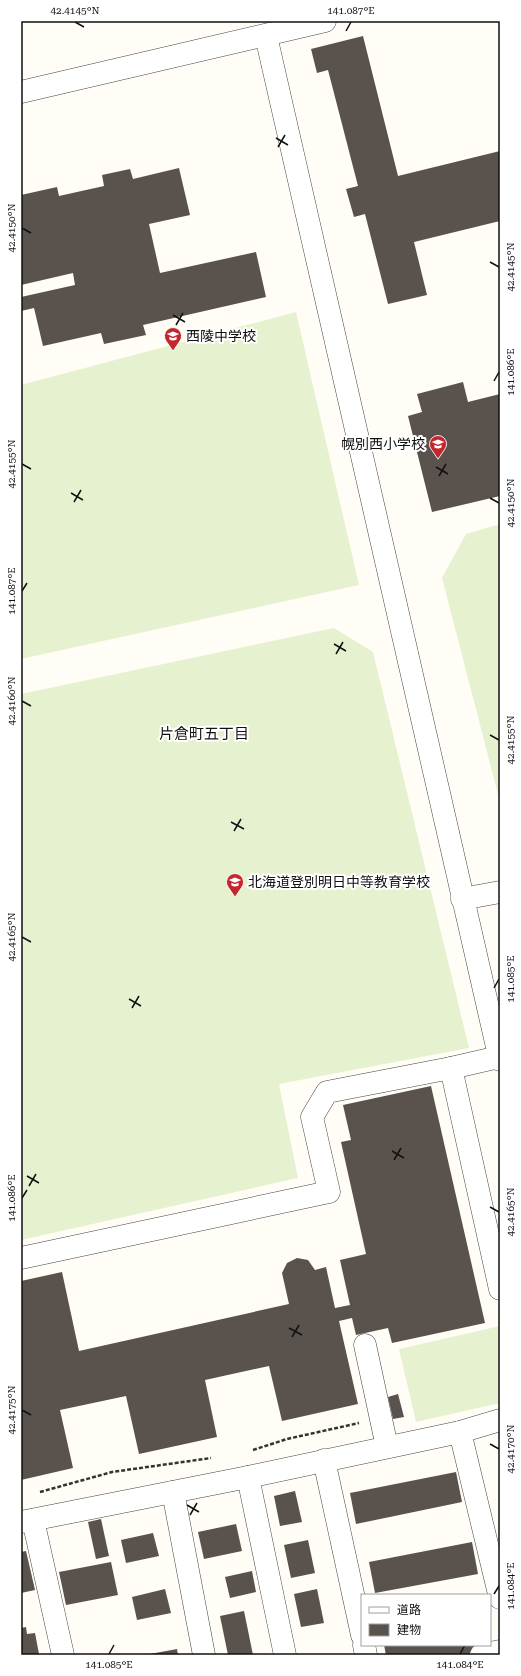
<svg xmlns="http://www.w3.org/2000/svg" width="521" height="1676" font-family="'Roboto Serif','Noto Sans JP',serif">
  <rect width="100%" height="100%" fill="#fffdf5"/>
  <g fill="#e6f2cf">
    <polygon points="296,312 359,585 21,659 21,385"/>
    <polygon points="500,524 500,802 442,578 466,534"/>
    <polygon points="334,628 373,652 469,1048 279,1084 298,1178 21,1240 21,694"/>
    <polygon points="500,1326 500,1403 416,1422 399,1349"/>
  </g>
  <g fill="#5a524d">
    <polygon points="363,36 398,176 500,151 500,221 414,242 427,295 388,304 365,214 354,217 346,189 358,186 328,70 317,73 311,49"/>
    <polygon points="179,168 190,215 149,224 160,273 256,252 266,297 143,325 146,335 104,344 101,333 43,346 34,308 21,311 21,297 75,285 73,273 21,285 21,195 57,187 59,196 104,186 102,175 130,169 133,179"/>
    <polygon points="463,382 468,402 500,394 500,496 432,512 408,416 422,412 417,394"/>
    <polygon points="431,1086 485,1323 392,1343 388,1328 356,1335 352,1318 339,1321 358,1404 282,1421 269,1366 205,1380 217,1437 139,1454 126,1396 60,1410 73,1468 21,1480 21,1281 62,1272 79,1351 289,1304 282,1273 287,1263 297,1258 308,1260 315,1270 326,1267 335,1308 350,1305 340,1260 366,1254 341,1142 351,1140 343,1105"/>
    <polygon points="398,1394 404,1417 393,1419 388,1397"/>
    <polygon points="456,1472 462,1502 356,1524 350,1493"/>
    <polygon points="295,1491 302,1522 280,1526 274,1496"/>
    <polygon points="101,1519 109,1556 96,1559 88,1522"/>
    <polygon points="236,1524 242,1551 204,1559 198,1532"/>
    <polygon points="153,1533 159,1556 126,1563 121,1540"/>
    <polygon points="308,1540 315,1573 291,1578 284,1545"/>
    <polygon points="472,1542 478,1574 375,1593 369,1562"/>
    <polygon points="26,1551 35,1590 21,1593 21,1552"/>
    <polygon points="111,1562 118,1595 66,1605 59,1572"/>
    <polygon points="252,1571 256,1592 230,1598 225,1577"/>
    <polygon points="165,1589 171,1613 137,1620 132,1597"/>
    <polygon points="317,1589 324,1623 301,1627 294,1594"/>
    <polygon points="244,1611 253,1655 228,1655 220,1616"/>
    <polygon points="26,1627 27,1634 35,1633 39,1654 21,1655 21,1628"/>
    <polygon points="384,1645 487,1645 488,1650 464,1655 386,1655"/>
    <polygon points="177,1649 178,1655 151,1655 150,1654"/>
  </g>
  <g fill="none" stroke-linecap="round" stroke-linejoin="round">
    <defs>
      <g id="minor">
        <polyline points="266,36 500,1060"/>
        <polyline points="21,92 325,21"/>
        <polyline points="462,899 500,892"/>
        <polyline points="499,1057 451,1068 500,1289"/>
        <polyline points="21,1258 329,1192 312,1117 327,1092 451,1068"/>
        <polyline points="365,1345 387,1447"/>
        <polyline points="460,1432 500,1598"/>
        <polyline points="324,1460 362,1635"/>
        <polyline points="248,1477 285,1655"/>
        <polyline points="173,1492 204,1655"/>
        <polyline points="33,1520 63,1655"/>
        <polyline points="21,1522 248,1477 460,1432 500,1420"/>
        <polyline points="364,1645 366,1655"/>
        <polyline points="481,1655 500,1651"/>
      </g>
    </defs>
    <use href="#minor" stroke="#444" stroke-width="23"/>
    <g stroke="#333" stroke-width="2.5" stroke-dasharray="4 2" stroke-linecap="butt">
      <polyline points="253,1450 287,1439 359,1423"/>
      <polyline points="40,1492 112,1472 211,1458"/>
    </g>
    <use href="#minor" stroke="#fff" stroke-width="22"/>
  </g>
  <path fill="none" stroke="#111" stroke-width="1.5" d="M 75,22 L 84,27M 346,31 L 351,22M 276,138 L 288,145M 278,147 L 285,135M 22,228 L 31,233M 490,262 L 499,267M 173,315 L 185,322M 176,325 L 183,313M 494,381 L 499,372M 22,464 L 31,469M 436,467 L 448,474M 439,476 L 446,464M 71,493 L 83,500M 490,498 L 499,503M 74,502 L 81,490M 22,591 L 27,583M 334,644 L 346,651M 336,654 L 343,642M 22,701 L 31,706M 490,735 L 499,740M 231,822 L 244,829M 234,831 L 241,819M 22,937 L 31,942M 494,988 L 499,979M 129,999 L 141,1006M 132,1008 L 139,996M 392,1151 L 404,1158M 394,1160 L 401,1148M 27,1176 L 39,1183M 29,1186 L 36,1174M 22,1198 L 27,1190M 490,1207 L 499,1212M 289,1328 L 302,1335M 292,1337 L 299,1325M 22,1410 L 31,1415M 490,1444 L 499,1449M 187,1505 L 199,1512M 190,1515 L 197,1503M 494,1594 L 499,1586M 109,1654 L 114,1645M 460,1654 L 465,1645"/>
  <defs>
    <symbol id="school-pin" viewBox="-11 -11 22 30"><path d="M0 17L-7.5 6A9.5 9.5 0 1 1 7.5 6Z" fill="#c4262e" stroke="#fff"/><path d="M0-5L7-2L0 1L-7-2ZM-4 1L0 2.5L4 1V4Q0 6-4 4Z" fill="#fff"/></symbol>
  </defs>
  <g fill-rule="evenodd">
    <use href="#school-pin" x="163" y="326" width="20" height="27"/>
    <use href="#school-pin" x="428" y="434" width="20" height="27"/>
    <use href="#school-pin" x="225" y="872" width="20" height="27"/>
  </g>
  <g text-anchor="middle" stroke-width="4" stroke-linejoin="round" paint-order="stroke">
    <g font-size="14" fill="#111" stroke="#fff" text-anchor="start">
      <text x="186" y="341">西陵中学校</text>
      <text x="425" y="449" text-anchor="end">幌別西小学校</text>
      <text x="248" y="887">北海道登別明日中等教育学校</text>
    </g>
    <g font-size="15" fill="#111" stroke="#fff">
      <text x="204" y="739">片倉町五丁目</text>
    </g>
  </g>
  <rect width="521" height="1676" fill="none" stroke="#ffffff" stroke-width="44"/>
  <rect x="361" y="1594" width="130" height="52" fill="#ffffff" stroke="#a0a0a0"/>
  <rect x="369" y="1607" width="20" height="6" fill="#ffffff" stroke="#a0a0a0"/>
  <text x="397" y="1614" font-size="12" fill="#111111">道路</text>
  <rect x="369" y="1624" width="20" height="12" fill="#5a524d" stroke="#a0a0a0"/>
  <text x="397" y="1634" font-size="12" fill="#111111">建物</text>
  <rect x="22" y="22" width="477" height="1632" fill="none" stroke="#111" stroke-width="1.5"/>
  <g font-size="10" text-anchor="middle" fill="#111">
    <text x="75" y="14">42.4145°N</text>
    <text x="351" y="14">141.087°E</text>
    <text transform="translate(11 228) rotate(-90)" y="4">42.4150°N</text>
    <text transform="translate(510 267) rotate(-90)" y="4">42.4145°N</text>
    <text transform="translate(510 372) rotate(-90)" y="4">141.086°E</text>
    <text transform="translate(11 464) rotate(-90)" y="4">42.4155°N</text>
    <text transform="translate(510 503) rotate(-90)" y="4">42.4150°N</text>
    <text transform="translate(11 591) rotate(-90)" y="4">141.087°E</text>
    <text transform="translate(11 701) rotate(-90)" y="4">42.4160°N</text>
    <text transform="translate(510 740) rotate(-90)" y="4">42.4155°N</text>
    <text transform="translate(11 937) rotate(-90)" y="4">42.4165°N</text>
    <text transform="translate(510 979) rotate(-90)" y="4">141.085°E</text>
    <text transform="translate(11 1198) rotate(-90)" y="4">141.086°E</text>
    <text transform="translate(510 1212) rotate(-90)" y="4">42.4165°N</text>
    <text transform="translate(11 1410) rotate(-90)" y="4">42.4175°N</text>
    <text transform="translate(510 1449) rotate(-90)" y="4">42.4170°N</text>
    <text transform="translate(510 1586) rotate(-90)" y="4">141.084°E</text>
    <text x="109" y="1668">141.085°E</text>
    <text x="460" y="1668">141.084°E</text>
  </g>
</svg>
